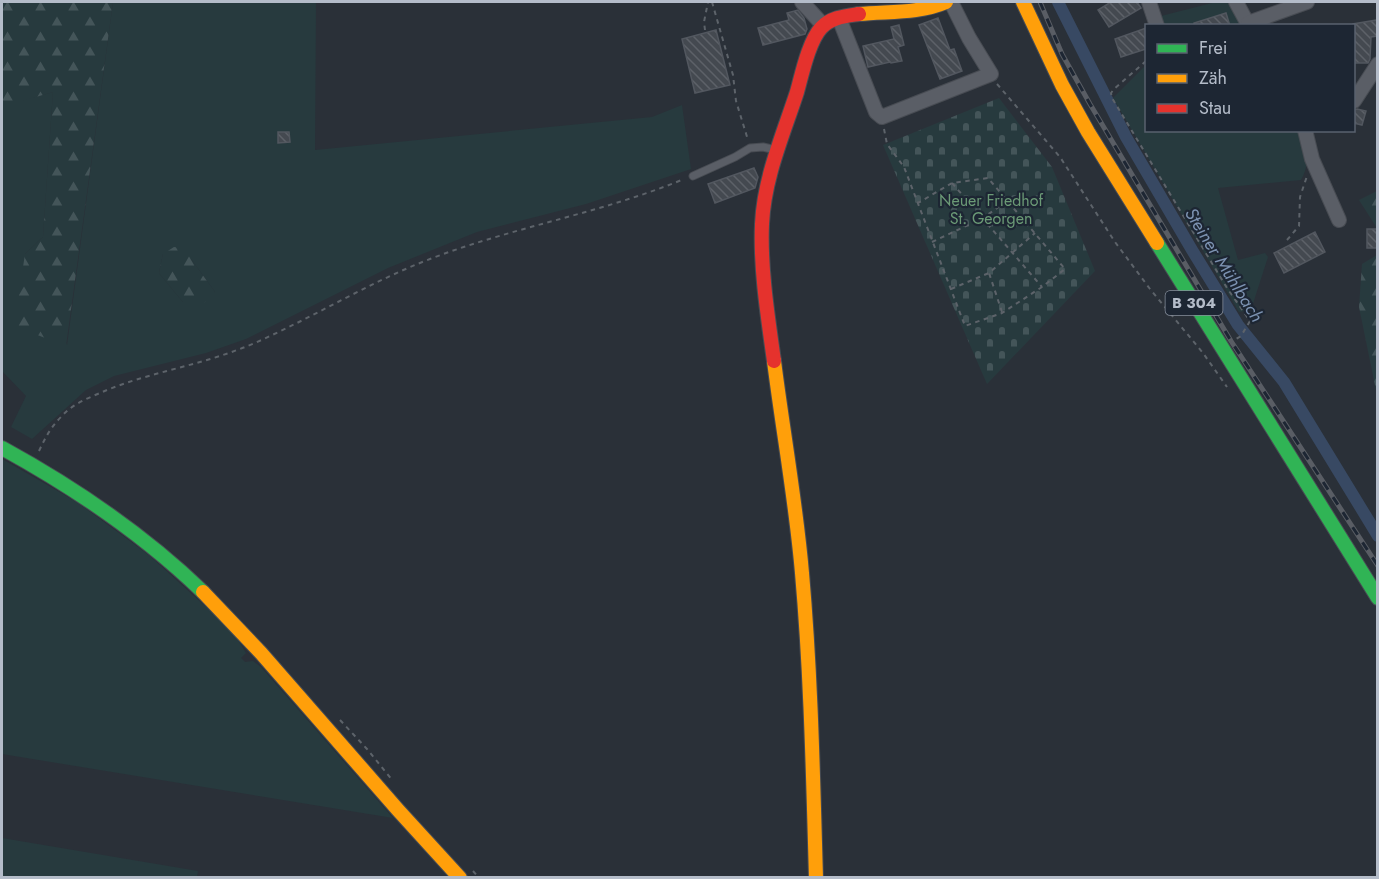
<svg xmlns="http://www.w3.org/2000/svg" width="1379" height="879" font-family="Jost,sans-serif">
  <defs>
    <pattern id="forest-firs" width="22" height="20" patternUnits="userSpaceOnUse" patternTransform="scale(1.5)"><rect width="22" height="20" fill="#273a3e"/><path d="M5 1l3.5 6h-7zM16 11l3.5 6h-7z" fill="#445559"/></pattern>
    <pattern id="cemetery-stones" width="16" height="16" patternUnits="userSpaceOnUse" patternTransform="scale(1.5)"><rect width="16" height="16" fill="#273a3e"/><path d="M2 7V4a2 2 0 0 1 4 0v3zM10 15v-3a2 2 0 0 1 4 0v3z" fill="#445559"/></pattern>
    <pattern id="building-back-hatch" width="6" height="6" patternUnits="userSpaceOnUse" patternTransform="scale(1.5)"><rect width="6" height="6" fill="#444950"/><path d="M-1 5l2 2M0 0l6 6M5-1l2 2" fill="none" stroke="#5d6168"/></pattern>
  </defs>
  <rect width="100%" height="100%" fill="#2a3038"/>
  <g fill="#273a3e" fill-rule="evenodd">
    <path d="M 113,2 L 316,2 L 315,150 L 652,117 L 682,105 L 691,169 L 586,204 L 477,232 L 388,268 L 246,339 L 206,353 L 114,376 L 86,390 L 32,439 L 11,427 L 26,396 L 2,371 L 2,106 L 53,92 L 43,237 L 25,254 L 67,345 ZM 163,254 L 191,259 L 215,292 L 183,302 L 159,273 Z"/>
    <polygon points="1216,2 1233,2 1247,25 1164,25 1161,16"/>
    <path d="M 1146,65 L 1146,130 L 1301,131 C 1306,150 1311,162 1301,180 L 1218,188 L 1238,260 L 1265,253 L 1268,257 L 1251,310 L 1239,312 L 1113,98 Z"/>
    <polygon points="2,459 77,502 149,555 206,607 235,635 246,653 241,658 245,662 253,661 261,667 393,818 2,754"/>
    <polygon points="2,838 198,871 197,877 2,877"/>
  </g>
  <g fill="url(#forest-firs)">
    <polygon points="2,2 113,2 66,346 14,326 25,254 43,237 53,92 2,107"/>
    <polygon points="1377,191 1377,228 1359,200"/>
    <polygon points="174,247 190,249 191,259 215,292 202,305 183,302 159,273 163,254"/>
    <polygon points="1377,255 1377,395 1359,307 1362,264"/>
  </g>
  <polygon fill="url(#cemetery-stones)" points="999,98 1052,167 1095,271 987,384 883,145"/>
  <g fill="none" stroke-linecap="round" stroke-linejoin="round">
    <polyline stroke="#384963" stroke-width="12" points="1058,2 1126,137 1192,250 1238,325 1284,382 1378,536"/>
  </g>
  <g fill="url(#building-back-hatch)" stroke="#52575f" stroke-width="1.5">
    <polygon points="1111,2 1137,2 1141,8 1109,27 1098,10"/>
    <polygon points="798,10 804,18 807,29 805,34 763,45 758,28 789,20 787,13"/>
    <polygon points="1226,13 1230,26 1194,26 1194,23"/>
    <polygon points="938,18 950,50 954,49 962,71 940,79 919,25"/>
    <polygon points="1377,20 1377,36 1371,37 1370,59 1368,63 1353,63 1353,24"/>
    <polygon points="899,25 904,45 898,47 902,61 891,63 890,62 868,67 863,46 894,39 891,27"/>
    <polygon points="1146,28 1146,49 1121,57 1115,39"/>
    <polygon points="716,30 730,85 695,93 682,39"/>
    <polygon points="1357,109 1366,111 1362,125 1353,123 1353,110"/>
    <polygon points="278,132 289,132 290,142 278,143"/>
    <polygon points="754,168 758,177 755,188 715,203 708,184"/>
    <rect x="1367" y="229" width="10" height="19"/>
    <polygon points="1315,232 1325,252 1284,273 1274,253"/>
  </g>
  <g fill="none" stroke-linecap="round" stroke-linejoin="round">
    <defs>
      <polyline id="lane" points="693,176 735,157 750,148 763,147 776,150"/>
      <g id="street">
        <polyline points="802,2 823,25"/>
        <polyline points="1149,2 1157,26"/>
        <polyline points="1236,2 1249,26"/>
        <polyline points="839,18 876,112 882,117 991,74 969,38 951,2"/>
        <polyline points="1248,23 1307,2"/>
        <polyline points="1354,101 1378,64"/>
        <polyline points="1305,130 1312,159 1339,220"/>
      </g>
      <g id="fast">
        <polyline points="1157,243 1378,598"/>
        <path d="M 2,448 C 75,488 143,534 203,592"/>
      </g>
      <g id="slow">
        <polyline points="1023,2 1062,85 1088,132 1157,243"/>
        <path d="M 859,14 C 889,11 918,14 946,2"/>
        <path d="M 774,361 C 783,432 796,502 802,573 C 811,675 813,776 816,878"/>
        <polyline points="203,592 261,653 398,810 460,878"/>
      </g>
      <path id="jam" d="M 774,361 C 768,318 760,268 762,224 C 764,178 783,135 797,92 C 802,74 809,41 821,28 C 831,17 846,16 859,14"/>
    </defs>
    <use href="#lane" stroke="#484c53" stroke-width="9"/>
    <use href="#street" stroke="#484c53" stroke-width="16"/>
    <use href="#fast" stroke="#484c53" stroke-width="16"/>
    <use href="#slow" stroke="#484c53" stroke-width="16"/>
    <use href="#jam" stroke="#484c53" stroke-width="16"/>
    <g stroke="#5d636a" stroke-width="2" stroke-dasharray="4.5 4.5" stroke-linecap="butt">
      <polyline points="712,2 733,75 736,101 748,140"/>
      <polyline points="705,30 704,22 708,2"/>
      <polyline points="1146,61 1114,89 1111,93 1112,98 1227,288 1250,321 1241,336 1236,339"/>
      <polyline points="997,84 1060,157 1115,242 1150,289 1203,353 1227,387"/>
      <polyline points="884,129 887,144 904,167 965,326 1002,313 1042,287 1065,269 988,178 952,183 918,203"/>
      <polyline points="952,183 1042,287"/>
      <polyline points="1287,240 1299,226 1300,197 1307,176"/>
      <polyline points="932,242 983,218 1007,201"/>
      <polyline points="951,289 989,273"/>
      <polyline points="1002,312 989,273 1035,233"/>
      <path d="M 39,451 C 45,438 51,427 61,417 C 73,403 91,397 107,390 C 149,373 195,366 237,350 C 257,343 276,333 295,324 C 339,302 383,277 430,259 C 513,227 602,213 684,179"/>
      <polyline points="340,720 367,749 393,781"/>
      <polyline points="473,871 479,878"/>
    </g>
    <use href="#lane" stroke="#5a5e66" stroke-width="7"/>
    <use href="#street" stroke="#5a5e66" stroke-width="14"/>
    <use href="#fast" stroke="#30b455" stroke-width="14"/>
    <use href="#slow" stroke="#ff9f0a" stroke-width="14"/>
    <use href="#jam" stroke="#e5322d" stroke-width="14"/>
    <defs>
      <polyline id="rail" points="1040,2 1062,54 1090,104 1231,341 1378,566"/>
    </defs>
    <use href="#rail" stroke="#595d64" stroke-width="5"/>
    <use href="#rail" stroke="#1d2633" stroke-width="3" stroke-dasharray="9" stroke-linecap="butt"/>
  </g>
  <g text-anchor="middle" stroke-width="4.5" stroke-linejoin="round" paint-order="stroke">
    <rect fill="#1d2633" stroke="#878f9c" stroke-width="1.5" x="1165.5" y="291" width="57" height="24" rx="4.5"/>
    <g font-size="15" font-weight="bold" fill="#b4bcc9">
      <text x="1194" y="308">B 304</text>
    </g>
    <g font-size="16" fill="#6b9a76" stroke="#1d2633">
      <text x="991" y="206">Neuer Friedhof<tspan x="991" dy="18">St. Georgen</tspan></text>
    </g>
    <g font-size="18" font-style="italic" fill="#7c92b1" stroke="#1d2633">
      <text transform="translate(1224 265) rotate(58)" y="6">Steiner Mühlbach</text>
    </g>
  </g>
  <rect width="1379" height="879" fill="none" stroke="#b4bcc9" stroke-width="6"/>
  <rect x="1145" y="24" width="210" height="108" fill="#1d2633" stroke="#59626f" stroke-width="1.5"/>
  <rect x="1157" y="44" width="30" height="9" fill="#30b455" stroke="#59626f" stroke-width="1.5"/>
  <text x="1199" y="54" font-size="18" fill="#b4bcc9">Frei</text>
  <rect x="1157" y="74" width="30" height="9" fill="#ff9f0a" stroke="#59626f" stroke-width="1.5"/>
  <text x="1199" y="84" font-size="18" fill="#b4bcc9">Zäh</text>
  <rect x="1157" y="104" width="30" height="9" fill="#e5322d" stroke="#59626f" stroke-width="1.5"/>
  <text x="1199" y="114" font-size="18" fill="#b4bcc9">Stau</text>
</svg>
